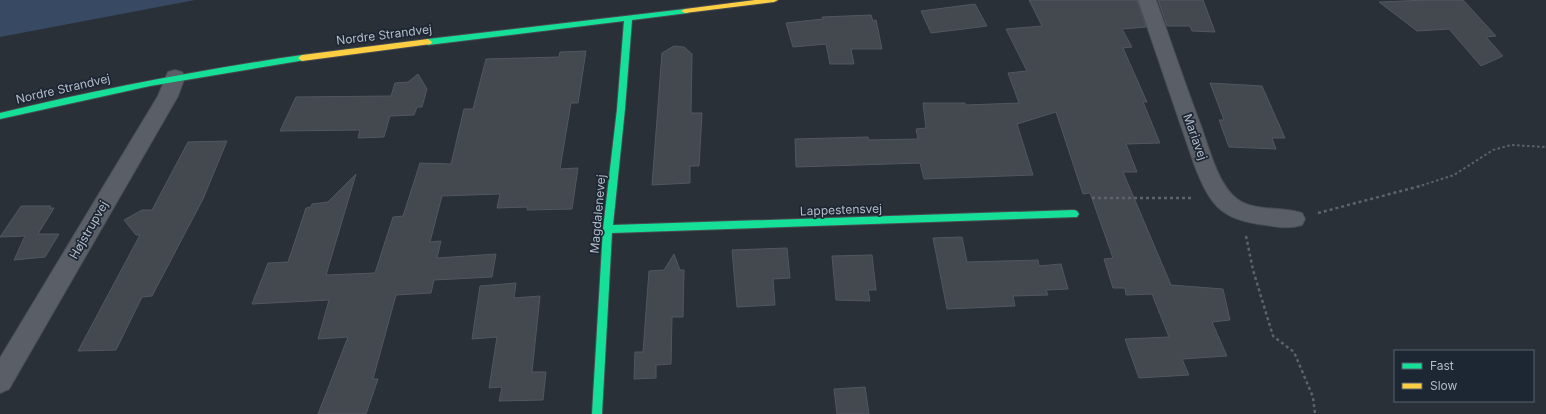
<svg xmlns="http://www.w3.org/2000/svg" width="1546" height="414" font-family="Inter,sans-serif">
  <rect width="100%" height="100%" fill="#2a3038"/>
  <polygon fill="#384963" points="0,0 195,0 0,37"/>
  <g fill="#444950" stroke="#52575f">
    <polygon points="1029,0 1137,0 1146,27 1122,29 1132,47 1123,48 1147,102 1143,102 1160,143 1126,144 1137,172 1123,172 1171,285 1223,289 1230,320 1212,322 1227,356 1182,359 1189,375 1139,378 1125,339 1169,337 1152,294 1126,295 1125,288 1113,288 1104,259 1113,258 1090,193 1083,194 1056,112 1017,124 1033,175 924,179 920,163 796,167 795,139 868,137 869,140 918,139 916,129 926,128 923,103 965,103 966,105 1019,103 1008,73 1027,71 1006,29 1042,26"/>
    <polygon points="1158,0 1203,0 1215,32 1192,31 1190,26 1167,26"/>
    <polygon points="1427,0 1463,0 1496,36 1486,37 1503,56 1481,66 1449,29 1417,31 1379,2"/>
    <polygon points="975,4 987,26 931,33 921,11"/>
    <polygon points="871,15 873,21 876,20 882,49 851,49 854,64 830,64 826,44 793,47 786,23 823,19 822,17"/>
    <polygon points="674,46 684,47 692,54 691,113 702,113 699,166 690,166 690,183 652,185 662,53"/>
    <polygon points="586,51 578,103 571,103 560,169 578,168 572,209 527,210 528,207 497,208 500,194 442,196 430,242 441,241 437,258 496,254 492,277 434,280 431,293 396,295 373,379 378,379 366,414 318,414 348,337 318,339 329,300 252,304 268,263 288,262 306,208 311,207 312,204 328,202 356,174 326,275 375,273 393,217 403,216 420,163 451,164 464,109 473,109 486,59 559,57 560,52"/>
    <polygon points="418,74 427,89 422,107 417,107 414,115 390,116 384,137 358,138 360,130 280,131 296,97 391,96 395,83 408,82"/>
    <polygon points="1210,83 1262,86 1285,138 1272,138 1276,149 1229,147 1219,120 1224,120"/>
    <polygon points="227,141 203,199 152,296 142,297 116,350 78,351 140,235 136,235 124,220 142,210 152,210 188,142"/>
    <polygon points="21,206 51,206 49,208 54,208 38,234 59,234 45,257 14,260 25,236 0,237"/>
    <polygon points="962,237 967,262 1038,260 1039,266 1061,264 1068,289 1046,290 1048,295 1013,296 1015,306 947,309 933,238"/>
    <polygon points="787,248 790,278 773,279 775,305 737,307 732,250"/>
    <polygon points="674,254 680,270 684,270 683,317 672,317 671,364 656,365 656,378 634,379 635,352 643,352 649,271 664,270"/>
    <polygon points="872,255 876,290 868,290 870,301 836,300 832,256"/>
    <polygon points="516,283 514,298 540,296 532,372 546,372 543,400 499,401 502,387 489,388 497,337 472,339 480,286"/>
    <polygon points="865,387 869,414 837,414 834,389"/>
  </g>
  <g fill="none" stroke-linecap="round" stroke-linejoin="round">
    <defs>
      <g id="street">
        <path d="M 1138,0 L 1156,0 C 1171,42 1185,84 1201,126 C 1209,148 1218,185 1237,199 C 1255,212 1281,206 1302,213 L 1305,219 L 1302,225 C 1290,229 1278,227 1266,225 C 1220,220 1210,205 1194,164 Z"/>
        <polygon points="175,70 182,72 185,77 178,96 9,389 0,393 0,358 158,96 168,72"/>
      </g>
      <g id="fast">
        <polygon points="685,9 689,11 688,13 632,20 625,109 613,225 1074,210 1077,211 1079,214 1077,217 612,233 602,414 592,414 603,229 617,109 624,21 428,45 424,42 428,39"/>
        <path d="M 302,55 L 306,58 L 305,60 L 150,86 L 0,119 L 0,113 C 100,89 200,70 302,55 Z"/>
      </g>
      <g id="slow">
        <polygon points="755,0 778,0 774,2 685,13 681,11 685,9"/>
        <polygon points="428,39 432,42 431,44 302,61 298,58 302,55"/>
      </g>
    </defs>
    <use href="#street" stroke="#484c53" stroke-width="2"/>
    <use href="#fast" stroke="#484c53" stroke-width="2"/>
    <use href="#slow" stroke="#484c53" stroke-width="2"/>
    <polyline stroke="#5d636a" stroke-width="2" stroke-dasharray="2.5 2.5" stroke-linecap="butt" points="1417,187 1454,175 1493,150 1511,145 1546,147"/>
    <g stroke="#5d636a" stroke-width="2.5" stroke-dasharray="3 3" stroke-linecap="butt">
      <polyline points="1092,198 1193,198"/>
      <polyline points="1318,213 1420,186"/>
      <polyline points="1246,236 1253,270 1273,336 1294,352 1313,397 1315,414"/>
    </g>
    <use href="#street" fill="#5a5e66" fill-rule="evenodd"/>
    <use href="#fast" fill="#16e098" fill-rule="evenodd"/>
    <use href="#slow" fill="#ffcf43" fill-rule="evenodd"/>
  </g>
  <g text-anchor="middle" stroke-width="3.5" stroke-linejoin="round" paint-order="stroke">
    <g font-size="12" fill="#b4bcc9" stroke="#1d2633">
      <text transform="translate(384 35) rotate(-7)" y="4">Nordre Strandvej</text>
      <text transform="translate(63 89) rotate(-13)" y="4">Nordre Strandvej</text>
      <text transform="translate(1195 137) rotate(70)" y="4">Mariavej</text>
      <text transform="translate(841 210) rotate(-2)" y="4">Lappestensvej</text>
      <text transform="translate(598 214) rotate(-85)" y="4">Magdalenevej</text>
      <text transform="translate(89 230) rotate(-60)" y="4">Højstrupvej</text>
    </g>
  </g>
  <rect x="1394" y="350" width="140" height="52" fill="#1d2633" stroke="#59626f"/>
  <rect x="1402" y="363" width="20" height="6" fill="#16e098" stroke="#59626f"/>
  <text x="1430" y="370" font-size="12" fill="#b4bcc9">Fast</text>
  <rect x="1402" y="383" width="20" height="6" fill="#ffcf43" stroke="#59626f"/>
  <text x="1430" y="390" font-size="12" fill="#b4bcc9">Slow</text>
</svg>
